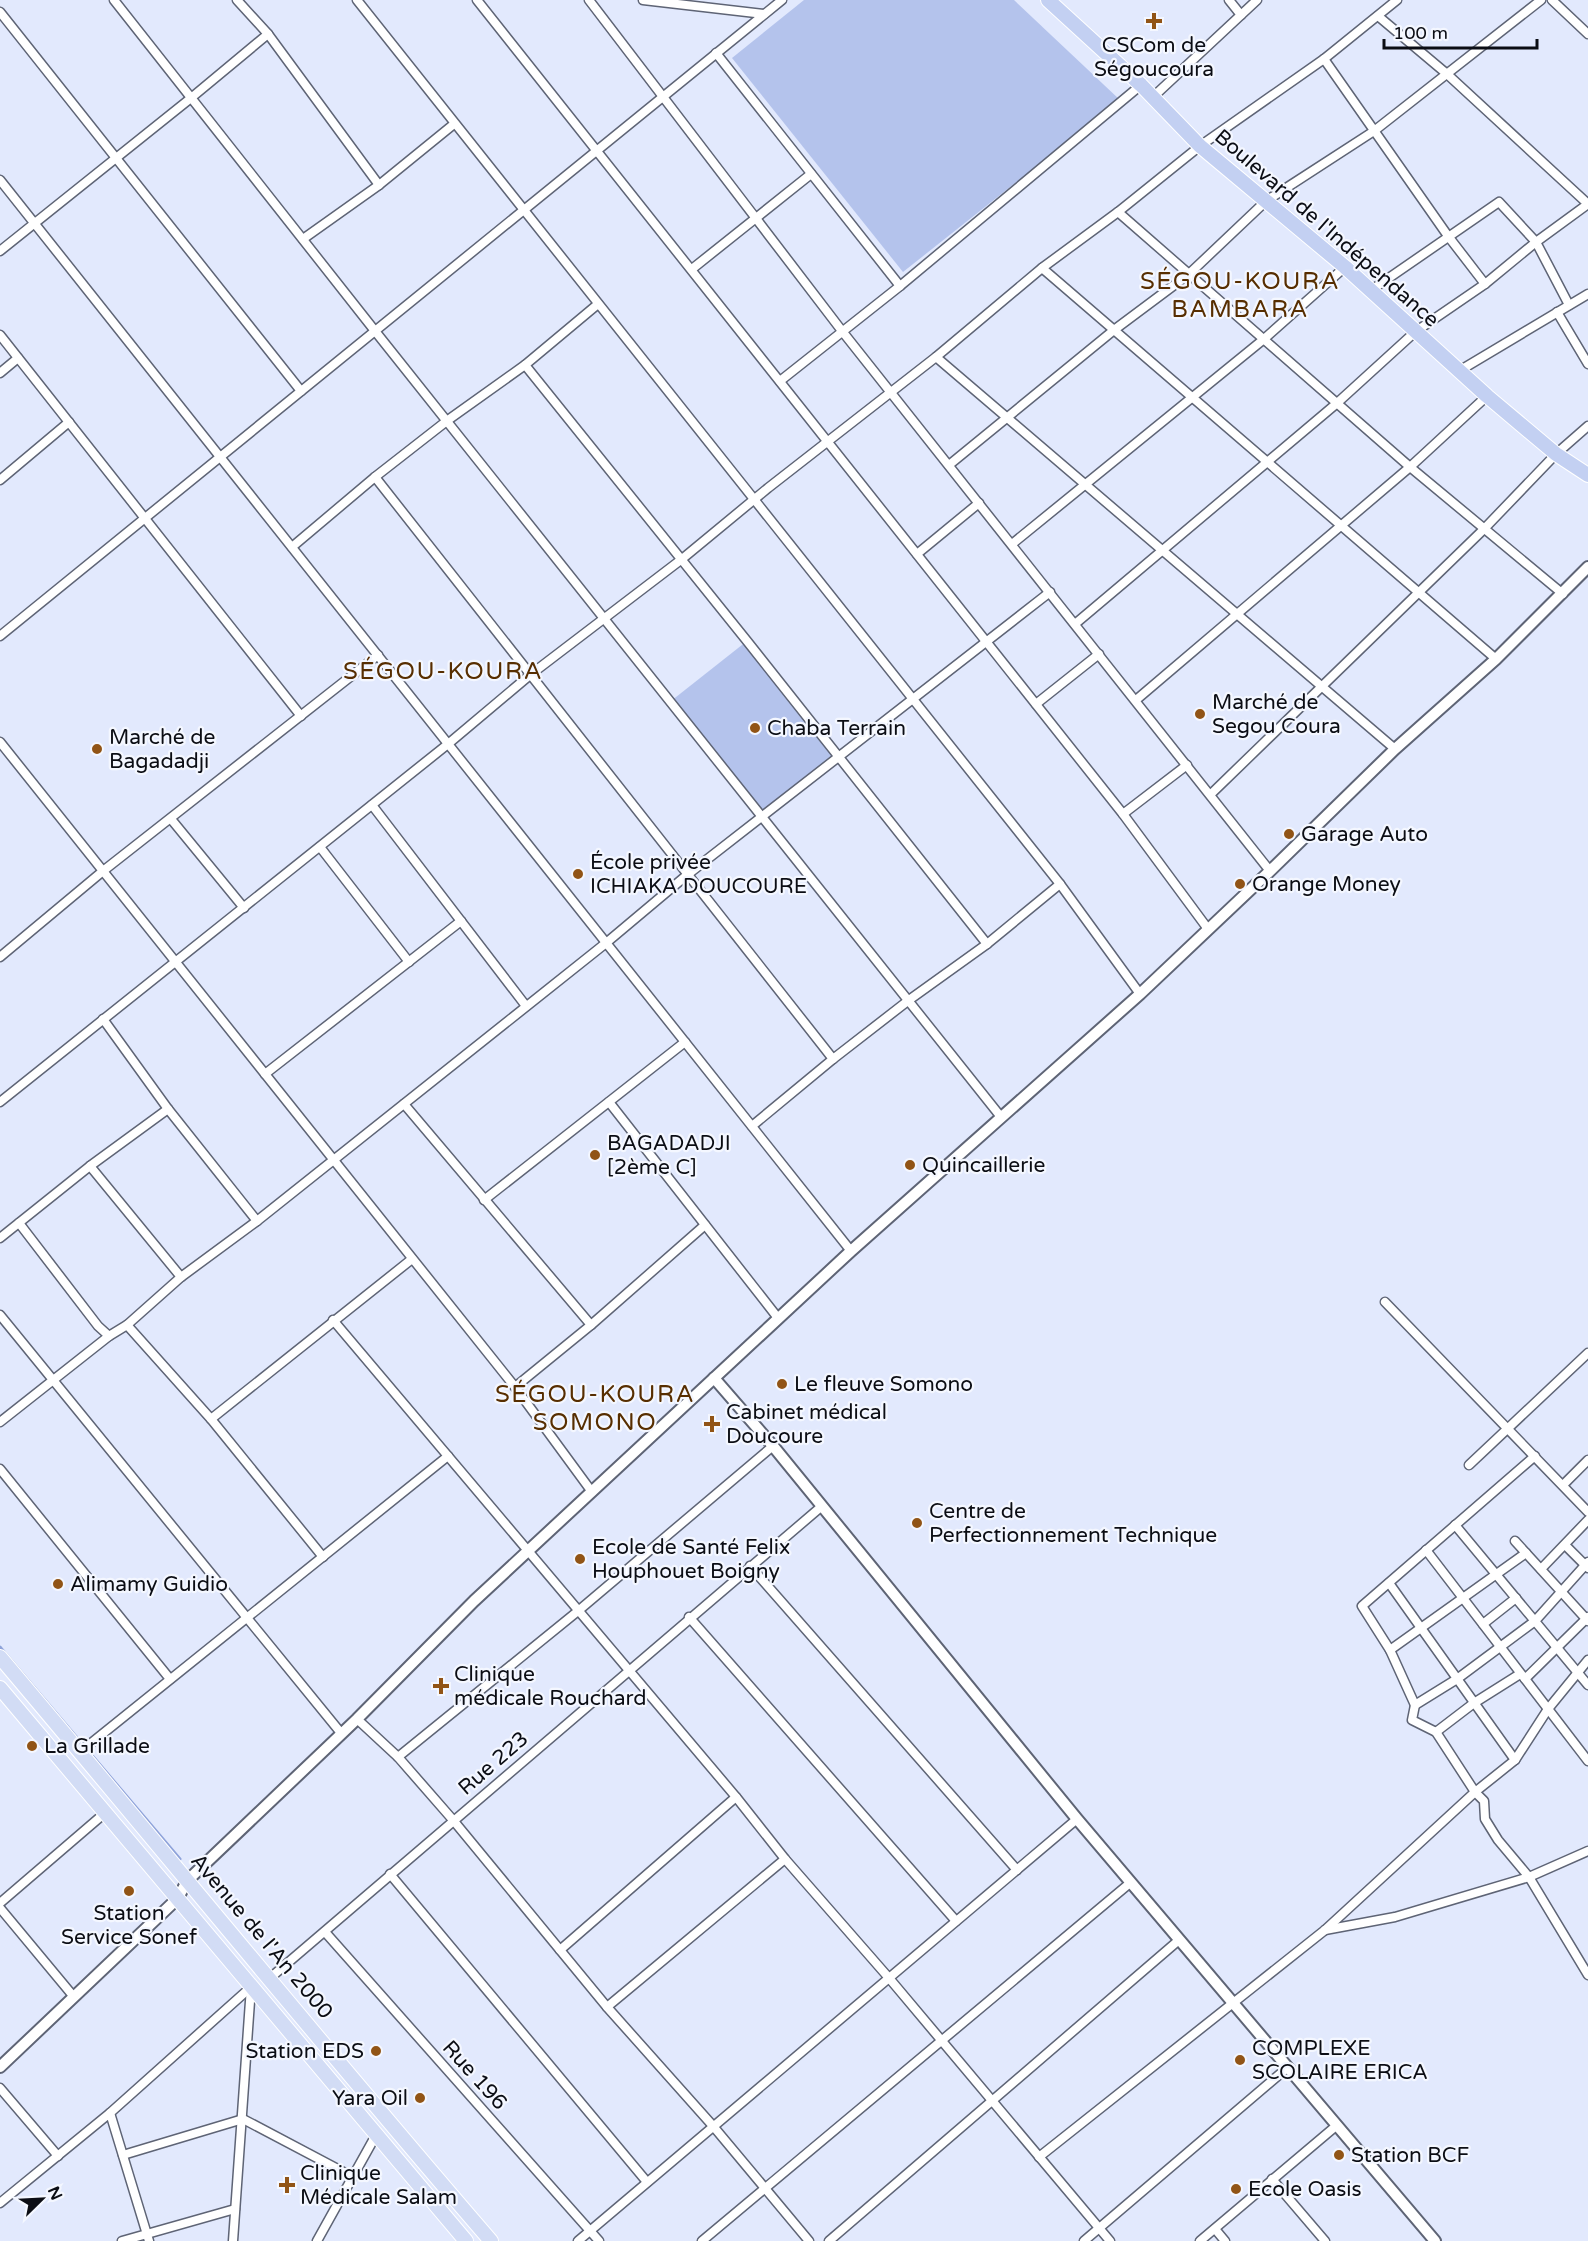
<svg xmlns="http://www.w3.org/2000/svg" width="1588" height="2241" font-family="'Varela Round',sans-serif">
  <rect width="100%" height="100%" fill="#e2e9fd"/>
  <g fill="#b4c3ec">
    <polygon points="804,0 1014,0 1120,100 903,272 732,58"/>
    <polygon points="747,641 839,756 763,816 671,701"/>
  </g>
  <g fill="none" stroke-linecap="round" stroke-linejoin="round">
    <polyline stroke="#8fa3da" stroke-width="3" points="0,1647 180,1859"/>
    <defs>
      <g id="minor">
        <polyline points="114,0 375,331 1001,1117"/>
        <polyline points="237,0 268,34 379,185"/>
        <polyline points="357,0 1060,884 1140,994"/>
        <polyline points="477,0 1123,814 1208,929"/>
        <polyline points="589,0 842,331 1270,871"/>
        <polyline points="643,0 764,14"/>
        <polyline points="1229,0 1241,15"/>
        <polyline points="1552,0 1588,34"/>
        <polyline points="0,12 301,391"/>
        <polyline points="1378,16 1447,74 1588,204"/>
        <polyline points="716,53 900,286"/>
        <polyline points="1324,59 1448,236 1485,284"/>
        <polyline points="1153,97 1257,0"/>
        <polyline points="0,180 851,1251"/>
        <polyline points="1118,212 1410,467 1563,594"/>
        <polyline points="303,239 379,185 454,124"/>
        <polyline points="0,251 191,98 268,34"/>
        <polyline points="1042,268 1496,659"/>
        <polyline points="692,269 811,174"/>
        <polyline points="1370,291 1499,202 1536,242 1569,305"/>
        <polyline points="1557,312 1588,364"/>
        <polyline points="0,335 301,716"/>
        <polyline points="936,357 1395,749"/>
        <polyline points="525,365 747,641 987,944"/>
        <polyline points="1459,371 1588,294"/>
        <polyline points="0,373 18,358"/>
        <polyline points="780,381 900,286 1141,85"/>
        <polyline points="949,465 1114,330 1189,274 1266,201 1374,131 1541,0"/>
        <polyline points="375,477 833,1059"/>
        <polyline points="0,480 69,422"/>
        <polyline points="1012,544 1264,339 1345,267"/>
        <polyline points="292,547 375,477 448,420 525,365 598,304"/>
        <polyline points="917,554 979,503"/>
        <polyline points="1075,624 1336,404 1415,332 1485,284 1536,242 1588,204"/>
        <polyline points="0,636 782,0"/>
        <polyline points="1136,700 1410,467 1487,396"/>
        <polyline points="1036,704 1099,654"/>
        <polyline points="0,742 515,1387 592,1492"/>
        <polyline points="1211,794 1483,530 1556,454 1588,426"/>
        <polyline points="372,805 526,1006"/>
        <polyline points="1123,814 1187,765"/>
        <polyline points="171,819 244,908"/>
        <polyline points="320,847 409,962"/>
        <polyline points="0,957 103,871 378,655"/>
        <polyline points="103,1019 168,1109 257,1221"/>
        <polyline points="265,1074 461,921"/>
        <polyline points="0,1102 448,744 530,675 682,559 768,488 936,357 1042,268 1118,212 1200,146 1324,59 1397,0"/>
        <polyline points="609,1102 778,1318"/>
        <polyline points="404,1104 591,1325"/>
        <polyline points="752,1126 833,1059 909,1000 987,944 1060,884"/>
        <polyline points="90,1166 181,1277"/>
        <polyline points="484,1200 685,1042"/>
        <polyline points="19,1223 98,1326 109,1336"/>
        <polyline points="0,1238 90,1166 168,1109"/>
        <polyline points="1385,1302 1588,1512"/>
        <polyline points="0,1315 341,1733"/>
        <polyline points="333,1320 736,1797 785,1859 889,1978 1110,2241"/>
        <polyline points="127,1325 211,1419 323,1557"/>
        <polyline points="515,1387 591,1325 705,1225"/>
        <polyline points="211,1419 412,1259"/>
        <polyline points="0,1422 109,1336 127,1325 181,1277 257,1221 606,943 687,875 1050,592"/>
        <polyline points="1535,1456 1362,1606 1390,1650 1415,1705 1412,1720 1436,1732 1475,1792 1484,1801 1485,1819 1498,1840 1529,1877 1588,1975"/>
        <polyline points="1469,1465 1588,1353"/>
        <polyline points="0,1469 170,1679"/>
        <polyline points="1563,1485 1588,1460"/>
        <polyline points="1455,1525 1588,1685"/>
        <polyline points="1515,1541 1588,1621"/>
        <polyline points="1565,1545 1588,1568"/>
        <polyline points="1426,1550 1588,1761"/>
        <polyline points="750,1566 1017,1870"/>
        <polyline points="1541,1569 1588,1520"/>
        <polyline points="1389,1583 1515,1760"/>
        <polyline points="689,1617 956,1921"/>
        <polyline points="1483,1624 1516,1598"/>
        <polyline points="1390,1650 1526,1553"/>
        <polyline points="1525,1679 1588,1617"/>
        <polyline points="1415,1705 1457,1679 1535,1621 1588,1562"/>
        <polyline points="357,1719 398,1757 453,1820 607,2007 713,2126 809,2241"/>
        <polyline points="1436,1732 1474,1703 1520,1674"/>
        <polyline points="80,1752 448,1456"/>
        <polyline points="398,1757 578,1611 773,1446"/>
        <polyline points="390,1874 647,2182"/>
        <polyline points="0,1903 106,1812"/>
        <polyline points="0,1908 74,1997"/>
        <polyline points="1325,1930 1395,1917 1529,1877 1588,1851"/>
        <polyline points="325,1932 599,2241"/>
        <polyline points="560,1950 736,1797"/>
        <polyline points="270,1978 822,1506"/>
        <polyline points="607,2007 785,1859"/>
        <polyline points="0,2088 58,2156"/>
        <polyline points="110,2113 251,1987"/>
        <polyline points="123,2155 243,2119 353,2177"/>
        <polyline points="1039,2157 1325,1930 1475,1792 1515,1760 1548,1709 1588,1660"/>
        <polyline points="1272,2179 1325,2241"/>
        <polyline points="0,2203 110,2113 149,2241"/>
        <polyline points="1215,2229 1225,2241"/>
        <polyline points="122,2241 235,2209"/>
        <polyline points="233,2241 251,1987"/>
        <polyline points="317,2241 376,2135"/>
        <polyline points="578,2241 1077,1819"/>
        <polyline points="702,2241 1130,1883"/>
        <polyline points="829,2241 1179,1940"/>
        <polyline points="1084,2241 1287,2068"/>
        <polyline points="1200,2241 1336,2126"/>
      </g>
      <g id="tertiary">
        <polyline points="714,1378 773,1446 1077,1819 1435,2241"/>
        <polyline points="0,2067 177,1899 188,1880 357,1719 474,1601 851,1251 1140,994 1270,871 1395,749 1496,659 1588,567"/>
      </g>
      <g id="primary">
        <path d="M 0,1657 C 164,1851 325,2049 491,2241"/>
        <polyline points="0,1688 466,2241"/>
      </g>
      <polyline id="trunk" points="1048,0 1141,85 1200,146 1345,267 1487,396 1556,454 1588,475"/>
    </defs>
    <use href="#minor" stroke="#5e6475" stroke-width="11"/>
    <use href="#tertiary" stroke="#5e6475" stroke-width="14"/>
    <use href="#primary" stroke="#fff" stroke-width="16"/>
    <use href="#trunk" stroke="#fff" stroke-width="16"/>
    <use href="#minor" stroke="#fff" stroke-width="8"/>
    <use href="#tertiary" stroke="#fff" stroke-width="10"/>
    <use href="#primary" stroke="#d2dcf5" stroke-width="14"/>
    <use href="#trunk" stroke="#c3d0f2" stroke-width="14"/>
  </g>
  <g fill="#915416" stroke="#f4f7ff" stroke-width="2">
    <path d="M1151 12h6v6h6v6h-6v6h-6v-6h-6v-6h6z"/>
    <circle cx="1200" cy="714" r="6"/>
    <circle cx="755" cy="728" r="6"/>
    <circle cx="97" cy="749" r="6"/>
    <circle cx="1289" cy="834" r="6"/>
    <circle cx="578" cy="874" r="6"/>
    <circle cx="1240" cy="884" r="6"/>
    <circle cx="595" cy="1155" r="6"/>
    <circle cx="910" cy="1165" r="6"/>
    <circle cx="782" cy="1384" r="6"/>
    <path d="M709 1415h6v6h6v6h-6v6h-6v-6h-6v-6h6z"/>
    <circle cx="917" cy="1523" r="6"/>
    <circle cx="580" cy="1559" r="6"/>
    <circle cx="58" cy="1584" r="6"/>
    <path d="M438 1677h6v6h6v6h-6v6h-6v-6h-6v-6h6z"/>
    <circle cx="32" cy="1746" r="6"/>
    <circle cx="129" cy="1891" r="6"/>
    <circle cx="376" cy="2051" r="6"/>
    <circle cx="1240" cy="2060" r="6"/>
    <circle cx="420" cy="2098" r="6"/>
    <circle cx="1339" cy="2155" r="6"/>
    <path d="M284 2176h6v6h6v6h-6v6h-6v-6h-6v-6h6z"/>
    <circle cx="1236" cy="2189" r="6"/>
  </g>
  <g text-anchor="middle" stroke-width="4.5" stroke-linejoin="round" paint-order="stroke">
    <g font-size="21" fill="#0b0d14" stroke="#f4f7ff" text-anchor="start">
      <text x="1154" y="52" text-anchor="middle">CSCom de<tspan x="1154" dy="24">Ségoucoura</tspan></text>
      <text x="1212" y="709">Marché de<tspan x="1212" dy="24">Segou Coura</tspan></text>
      <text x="767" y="735">Chaba Terrain</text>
      <text x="109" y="744">Marché de<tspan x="109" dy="24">Bagadadji</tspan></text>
      <text x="1301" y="841">Garage Auto</text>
      <text x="590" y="869">École privée<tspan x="590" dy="24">ICHIAKA DOUCOURE</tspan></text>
      <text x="1252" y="891">Orange Money</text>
      <text x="607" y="1150">BAGADADJI<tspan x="607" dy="24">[2ème C]</tspan></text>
      <text x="922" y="1172">Quincaillerie</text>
      <text x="794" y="1391">Le fleuve Somono</text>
      <text x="726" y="1419">Cabinet médical<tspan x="726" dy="24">Doucoure</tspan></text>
      <text x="929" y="1518">Centre de<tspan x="929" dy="24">Perfectionnement Technique</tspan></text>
      <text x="592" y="1554">Ecole de Santé Felix<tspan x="592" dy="24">Houphouet Boigny</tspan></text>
      <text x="70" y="1591">Alimamy Guidio</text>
      <text x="454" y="1681">Clinique<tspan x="454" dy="24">médicale Rouchard</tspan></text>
      <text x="44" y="1753">La Grillade</text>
      <text x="129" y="1920" text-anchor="middle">Station<tspan x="129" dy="24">Service Sonef</tspan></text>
      <text x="1252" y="2055">COMPLEXE<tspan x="1252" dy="24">SCOLAIRE ERICA</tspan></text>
      <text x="364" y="2058" text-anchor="end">Station EDS</text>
      <text x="408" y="2105" text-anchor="end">Yara Oil</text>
      <text x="1351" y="2162">Station BCF</text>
      <text x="300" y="2180">Clinique<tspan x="300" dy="24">Médicale Salam</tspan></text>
      <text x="1248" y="2196">Ecole Oasis</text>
    </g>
    <g font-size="21" fill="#0b0d14" stroke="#f4f7ff">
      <text transform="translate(1327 228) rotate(41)" y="7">Boulevard de l'Indépendance</text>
      <text transform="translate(493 1763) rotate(-41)" y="7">Rue 223</text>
      <text transform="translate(262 1936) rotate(50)" y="7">Avenue de l'An 2000</text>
      <text transform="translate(475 2075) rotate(48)" y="7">Rue 196</text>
    </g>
    <g font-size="24" letter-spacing="1.5" fill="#572e01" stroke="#f4f7ff">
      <text x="1240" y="289">SÉGOU-KOURA<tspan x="1240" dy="28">BAMBARA</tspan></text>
      <text x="443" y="679">SÉGOU-KOURA</text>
      <text x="595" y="1402">SÉGOU-KOURA<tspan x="595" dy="28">SOMONO</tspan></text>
    </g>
  </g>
  <g transform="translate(42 2199) rotate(66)" stroke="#f4f7ff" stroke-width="4.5" paint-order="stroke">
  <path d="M0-4.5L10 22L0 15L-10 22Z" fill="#0b0d14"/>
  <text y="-9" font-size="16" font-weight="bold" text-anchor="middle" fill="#0b0d14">N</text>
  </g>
  <path d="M1384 39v9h153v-9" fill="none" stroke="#0b0d14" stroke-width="3"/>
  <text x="1393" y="39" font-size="18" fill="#0b0d14" stroke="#f4f7ff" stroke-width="4.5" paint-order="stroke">100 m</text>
</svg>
